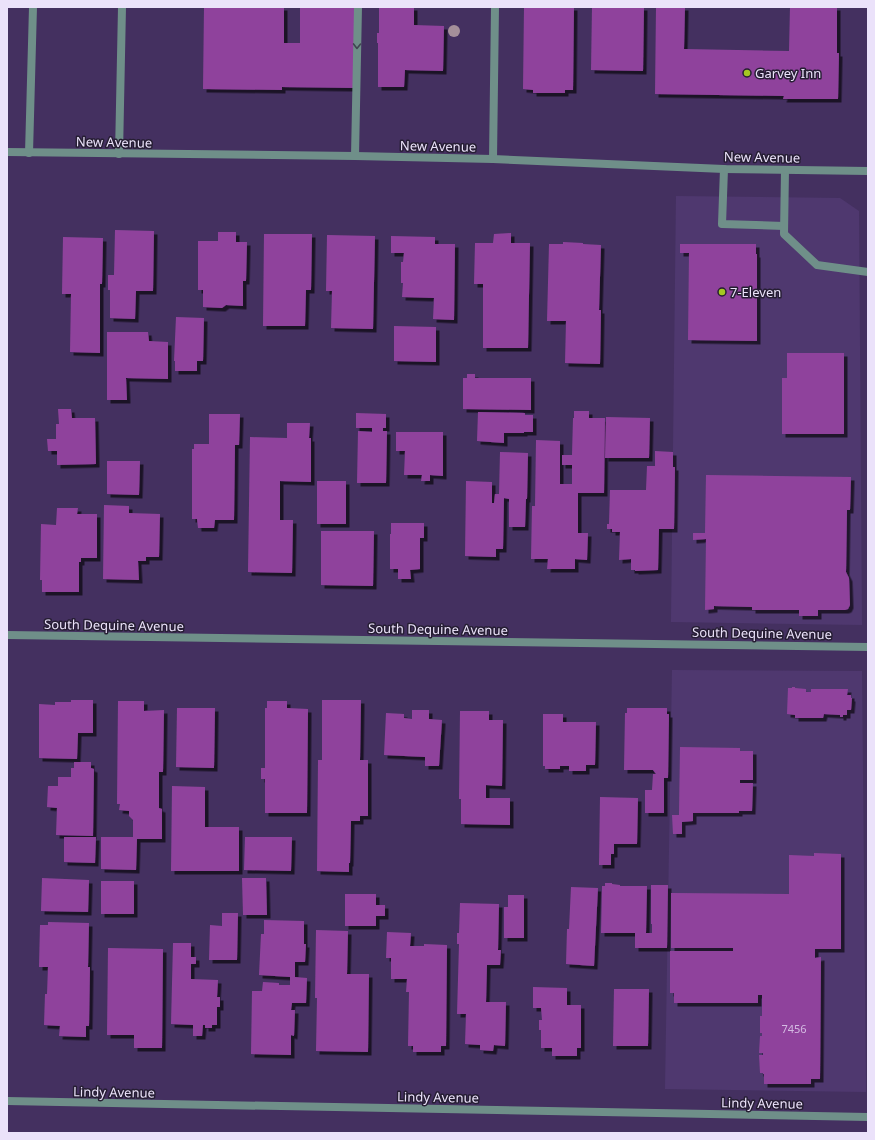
<svg xmlns="http://www.w3.org/2000/svg" width="875" height="1140" font-family="'Noto Sans',sans-serif">
  <defs>
    <filter id="shadow"><feDropShadow dx="3.5" dy="3.5" stdDeviation="0" flood-color="#0009"/></filter>
  </defs>
  <rect width="100%" height="100%" fill="#443060"/>
  <g fill="#4f386f">
    <polygon points="676,196 840,198 859,211 862,625 671,622"/>
    <polygon points="672,670 862,671 866,1092 665,1089"/>
  </g>
  <g fill="#8f439c" filter="url(#shadow)">
    <polygon points="204,7 284,7 284,43 300,43 300,7 355,7 354,88 282,87 282,90 203,89"/>
    <polygon points="379,7 414,7 414,25 444,26 443,71 405,70 404,87 378,87 378,43 377,43 377,33 379,33"/>
    <polygon points="524,7 574,7 573,90 565,90 565,93 533,93 533,90 523,89"/>
    <polygon points="592,7 644,7 643,71 591,70"/>
    <polygon points="656,7 685,7 684,49 789,51 790,7 837,7 837,53 839,53 838,99 783,99 784,96 655,94"/>
    <polygon points="115,230 154,231 153,291 136,291 135,319 110,318 110,290 108,290 108,275 114,275"/>
    <polygon points="218,232 236,232 236,242 247,242 246,281 243,281 243,306 226,305 222,308 203,307 203,290 198,290 198,241 218,241"/>
    <polygon points="511,233 511,243 530,243 528,348 483,348 483,284 474,284 475,243 493,243 494,234"/>
    <polygon points="264,234 312,234 311,290 306,290 305,326 263,326"/>
    <polygon points="327,235 375,236 373,329 331,328 332,291 326,291"/>
    <polygon points="391,236 435,237 435,244 455,244 454,320 433,319 434,298 402,297 403,283 401,283 401,262 403,262 404,253 391,253"/>
    <polygon points="63,237 103,238 102,284 100,284 100,353 70,352 71,294 62,294"/>
    <polygon points="563,242 583,243 583,244 601,245 599,310 601,310 600,364 565,363 566,321 547,321 549,244 563,244"/>
    <polygon points="680,244 756,244 756,254 757,254 757,341 688,340 689,253 680,253"/>
    <polygon points="176,317 204,318 203,361 197,361 197,371 175,371 175,361 174,361"/>
    <polygon points="394,326 436,327 436,362 394,361"/>
    <polygon points="107,332 148,332 149,341 168,342 168,379 126,378 127,400 107,400"/>
    <polygon points="787,353 844,353 844,434 782,434 782,378 787,378"/>
    <polygon points="467,374 475,374 475,378 531,378 531,410 463,409 463,378 467,378"/>
    <polygon points="58,409 71,409 72,418 95,418 96,464 57,465 57,451 48,451 47,439 56,439 56,424 59,424"/>
    <polygon points="574,411 589,411 589,418 605,418 604,493 578,493 578,533 588,533 587,560 575,559 575,569 547,569 548,559 531,559 532,506 535,506 536,440 560,441 560,484 572,484 572,465 562,465 562,455 572,455 573,418 574,418"/>
    <polygon points="478,412 525,413 525,415 533,415 533,432 524,432 524,433 504,433 504,443 477,441"/>
    <polygon points="356,413 386,414 386,428 383,428 383,431 387,431 386,483 357,483 358,431 372,432 372,428 356,428"/>
    <polygon points="209,414 240,414 239,445 235,445 234,520 215,520 214,528 198,528 197,519 192,519 192,449 194,449 194,444 209,444"/>
    <polygon points="606,417 650,418 649,458 605,458"/>
    <polygon points="287,423 310,423 309,438 311,438 311,482 280,481 280,520 293,520 292,573 248,572 250,437 287,438"/>
    <polygon points="396,432 443,432 443,476 430,475 430,481 421,481 422,475 404,475 405,451 396,451"/>
    <polygon points="655,451 673,452 673,467 675,467 674,529 659,529 658,570 635,571 635,570 631,570 631,559 619,560 620,532 612,532 612,529 607,529 607,524 609,524 610,490 646,490 647,466 655,466"/>
    <polygon points="500,452 528,453 527,499 526,499 525,527 509,527 509,499 504,498 503,549 496,549 496,557 465,556 466,481 492,482 492,503 494,503 495,494 499,494"/>
    <polygon points="107,461 140,461 139,495 107,494"/>
    <polygon points="706,475 851,477 850,510 847,510 846,572 849,578 850,605 848,609 845,610 818,610 818,616 799,616 799,610 752,610 752,607 714,606 714,609 705,610 706,539 693,540 693,533 705,533"/>
    <rect x="317" y="481" width="29" height="43"/>
    <polygon points="104,505 129,506 129,513 160,514 159,557 146,557 146,561 138,561 139,580 103,579"/>
    <polygon points="57,508 78,508 77,514 97,514 97,558 81,558 81,562 79,562 79,592 42,592 42,580 40,580 41,524 56,525"/>
    <polygon points="391,523 424,523 424,538 420,538 420,569 410,570 411,579 398,579 398,569 390,569 390,534 391,534"/>
    <polygon points="321,531 374,531 373,586 321,585"/>
    <polygon points="792,687 795,687 795,688 806,689 806,692 811,692 811,689 848,689 847,695 851,695 851,698 852,698 851,710 847,710 847,715 843,715 843,717 840,717 840,715 824,714 823,718 795,718 795,715 787,714 788,688 792,688"/>
    <polygon points="71,700 93,700 93,733 78,733 77,759 39,758 39,704 55,705 55,702 71,702"/>
    <polygon points="322,700 361,700 360,760 368,760 368,816 360,816 360,821 351,821 350,863 349,863 349,872 317,871 318,760 322,760"/>
    <polygon points="118,701 144,701 144,711 164,710 163,772 159,772 159,808 162,809 162,839 137,839 136,870 101,869 101,837 133,837 133,820 129,816 129,811 119,810 120,804 117,804"/>
    <polygon points="267,701 287,701 287,708 308,709 307,813 265,813 265,779 261,779 261,768 265,768 265,708 267,708"/>
    <polygon points="177,708 215,708 214,768 176,767"/>
    <polygon points="627,708 667,708 667,714 669,714 668,778 664,778 664,813 645,813 645,790 652,790 653,774 656,774 653,770 624,770 625,713 627,713"/>
    <polygon points="412,710 429,710 429,719 442,720 439,766 425,766 425,757 384,755 386,713 404,714 404,718 412,719"/>
    <polygon points="460,711 489,711 489,720 503,720 502,786 486,785 486,798 510,798 510,825 461,824 461,799 459,799"/>
    <polygon points="543,714 563,714 563,722 596,722 595,765 586,765 586,771 569,771 569,766 560,766 560,769 545,769 545,766 543,766"/>
    <polygon points="680,747 740,748 740,751 753,751 753,780 740,780 740,783 753,783 752,811 739,811 739,813 693,813 693,821 682,822 682,834 673,834 672,815 679,815"/>
    <polygon points="74,762 91,762 91,768 94,769 93,836 56,835 57,808 47,807 48,786 58,786 58,777 71,777 71,768 74,768"/>
    <polygon points="172,786 205,787 205,827 239,827 239,871 171,871"/>
    <polygon points="600,797 638,798 637,844 614,844 614,854 611,854 611,865 599,865"/>
    <polygon points="64,837 96,837 95,863 64,862"/>
    <polygon points="245,837 292,837 291,871 244,870"/>
    <polygon points="814,853 841,854 841,949 815,949 815,958 821,957 820,1079 811,1079 811,1084 764,1084 764,1074 763,1074 763,1073 760,1073 759,1055 763,1055 763,1053 759,1053 760,1036 762,1036 762,1033 760,1033 760,1016 762,1016 762,995 758,995 758,1003 674,1003 674,993 670,993 670,951 733,951 733,948 671,948 671,893 789,894 789,855 814,856"/>
    <polygon points="42,878 89,880 88,912 41,911"/>
    <polygon points="242,878 266,878 267,915 243,915"/>
    <rect x="101" y="881" width="33" height="33"/>
    <polygon points="605,883 612,883 612,884 620,885 620,886 647,886 646,933 652,933 652,924 651,924 651,885 668,885 667,948 635,948 635,933 601,933 602,886 605,886"/>
    <polygon points="571,887 598,888 594,966 566,964 567,929 569,929"/>
    <polygon points="345,894 376,894 376,905 385,905 385,916 376,916 376,926 345,926"/>
    <polygon points="508,895 524,895 524,938 504,938 504,907 508,907"/>
    <polygon points="460,903 499,904 498,950 501,950 500,965 487,965 486,1002 506,1002 505,1046 494,1045 493,1051 480,1050 480,1045 465,1044 466,1014 457,1014 459,944 457,944 457,933 459,933"/>
    <polygon points="222,913 238,913 237,960 209,960 210,925 222,926"/>
    <polygon points="264,920 304,921 304,944 306,944 305,962 295,962 295,977 307,978 306,1003 292,1003 291,1010 295,1010 294,1036 291,1035 291,1055 251,1054 252,991 262,991 263,982 279,983 279,985 290,985 290,977 259,975 261,934 264,934"/>
    <polygon points="48,922 89,923 88,967 90,967 89,1026 86,1026 86,1037 59,1036 60,1026 44,1025 45,994 47,994 48,967 39,967 40,925 48,925"/>
    <polygon points="316,930 348,931 347,974 369,974 368,1052 316,1051 317,998 315,998"/>
    <polygon points="387,932 411,933 410,946 424,946 424,944 447,945 446,1046 441,1046 441,1052 413,1052 413,1046 408,1046 409,992 406,992 407,979 391,979 391,958 386,958"/>
    <polygon points="173,943 191,943 191,957 196,957 196,964 191,964 191,979 218,980 217,997 220,997 220,1007 217,1007 217,1025 212,1025 212,1028 205,1028 205,1025 203,1025 202,1036 193,1036 193,1025 171,1024"/>
    <polygon points="108,948 163,949 162,1048 134,1048 134,1035 107,1035"/>
    <polygon points="533,987 567,988 567,1005 581,1005 581,1048 577,1048 577,1056 552,1056 552,1048 541,1048 541,1030 539,1030 539,1020 542,1020 541,1008 533,1008"/>
    <polygon points="614,989 649,989 648,1046 613,1046"/>
  </g>
  <g fill="none" stroke-linecap="round" stroke-linejoin="round">
    <g stroke="#6f8f89" stroke-width="8">
      <polyline points="29,153 33,7"/>
      <polyline points="119,154 122,7"/>
      <polyline points="355,156 358,7"/>
      <polyline points="493,159 495,7"/>
      <polyline points="724,169 722,224 784,226"/>
      <polyline points="785,170 784,234 817,265 868,272"/>
    </g>
    <g stroke="#6f8f89" stroke-width="8">
      <polyline points="7,635 868,647"/>
      <polyline points="7,1101 868,1117"/>
    </g>
    <polyline stroke="#6f8f89" stroke-width="8" points="7,152 355,156 493,159 724,169 868,171"/>
  </g>
  <circle fill="#a58f9a" cx="454" cy="31" r="6"/>
  <defs><path id="oneway-chevron" d="M-2-3.5L2.5 0L-2 3.5" fill="none" stroke-width="1.6" stroke-linecap="round" stroke-linejoin="round"/></defs>
  <use stroke="#404651" href="#oneway-chevron" transform="translate(357 46) rotate(91)"/>
  <g fill="#a5c823" stroke="#261e33" stroke-width="1.5">
    <circle cx="747" cy="73" r="4"/>
    <circle cx="722" cy="292" r="4"/>
  </g>
  <g text-anchor="middle" stroke-width="3" stroke-linejoin="round" paint-order="stroke">
    <g font-size="11" fill="#d4bae2">
      <text x="794" y="1033">7456</text>
    </g>
    <g font-size="13" fill="#ebe2fa" stroke="#261e33" text-anchor="start">
      <text x="755" y="78">Garvey Inn</text>
      <text x="730" y="297">7-Eleven</text>
    </g>
    <g font-size="13" fill="#ebe2fa" stroke="#261e33">
      <text transform="translate(114 142) rotate(1)" y="5">New Avenue</text>
      <text transform="translate(438 146) rotate(1)" y="5">New Avenue</text>
      <text transform="translate(762 157) rotate(1)" y="5">New Avenue</text>
      <text transform="translate(114 625) rotate(1)" y="5">South Dequine Avenue</text>
      <text transform="translate(438 629) rotate(1)" y="5">South Dequine Avenue</text>
      <text transform="translate(762 633) rotate(1)" y="5">South Dequine Avenue</text>
      <text transform="translate(114 1092) rotate(1)" y="5">Lindy Avenue</text>
      <text transform="translate(438 1097) rotate(1)" y="5">Lindy Avenue</text>
      <text transform="translate(762 1103) rotate(1)" y="5">Lindy Avenue</text>
    </g>
  </g>
  <rect width="875" height="1140" fill="none" stroke="#ebe2fa" stroke-width="16"/>
</svg>
